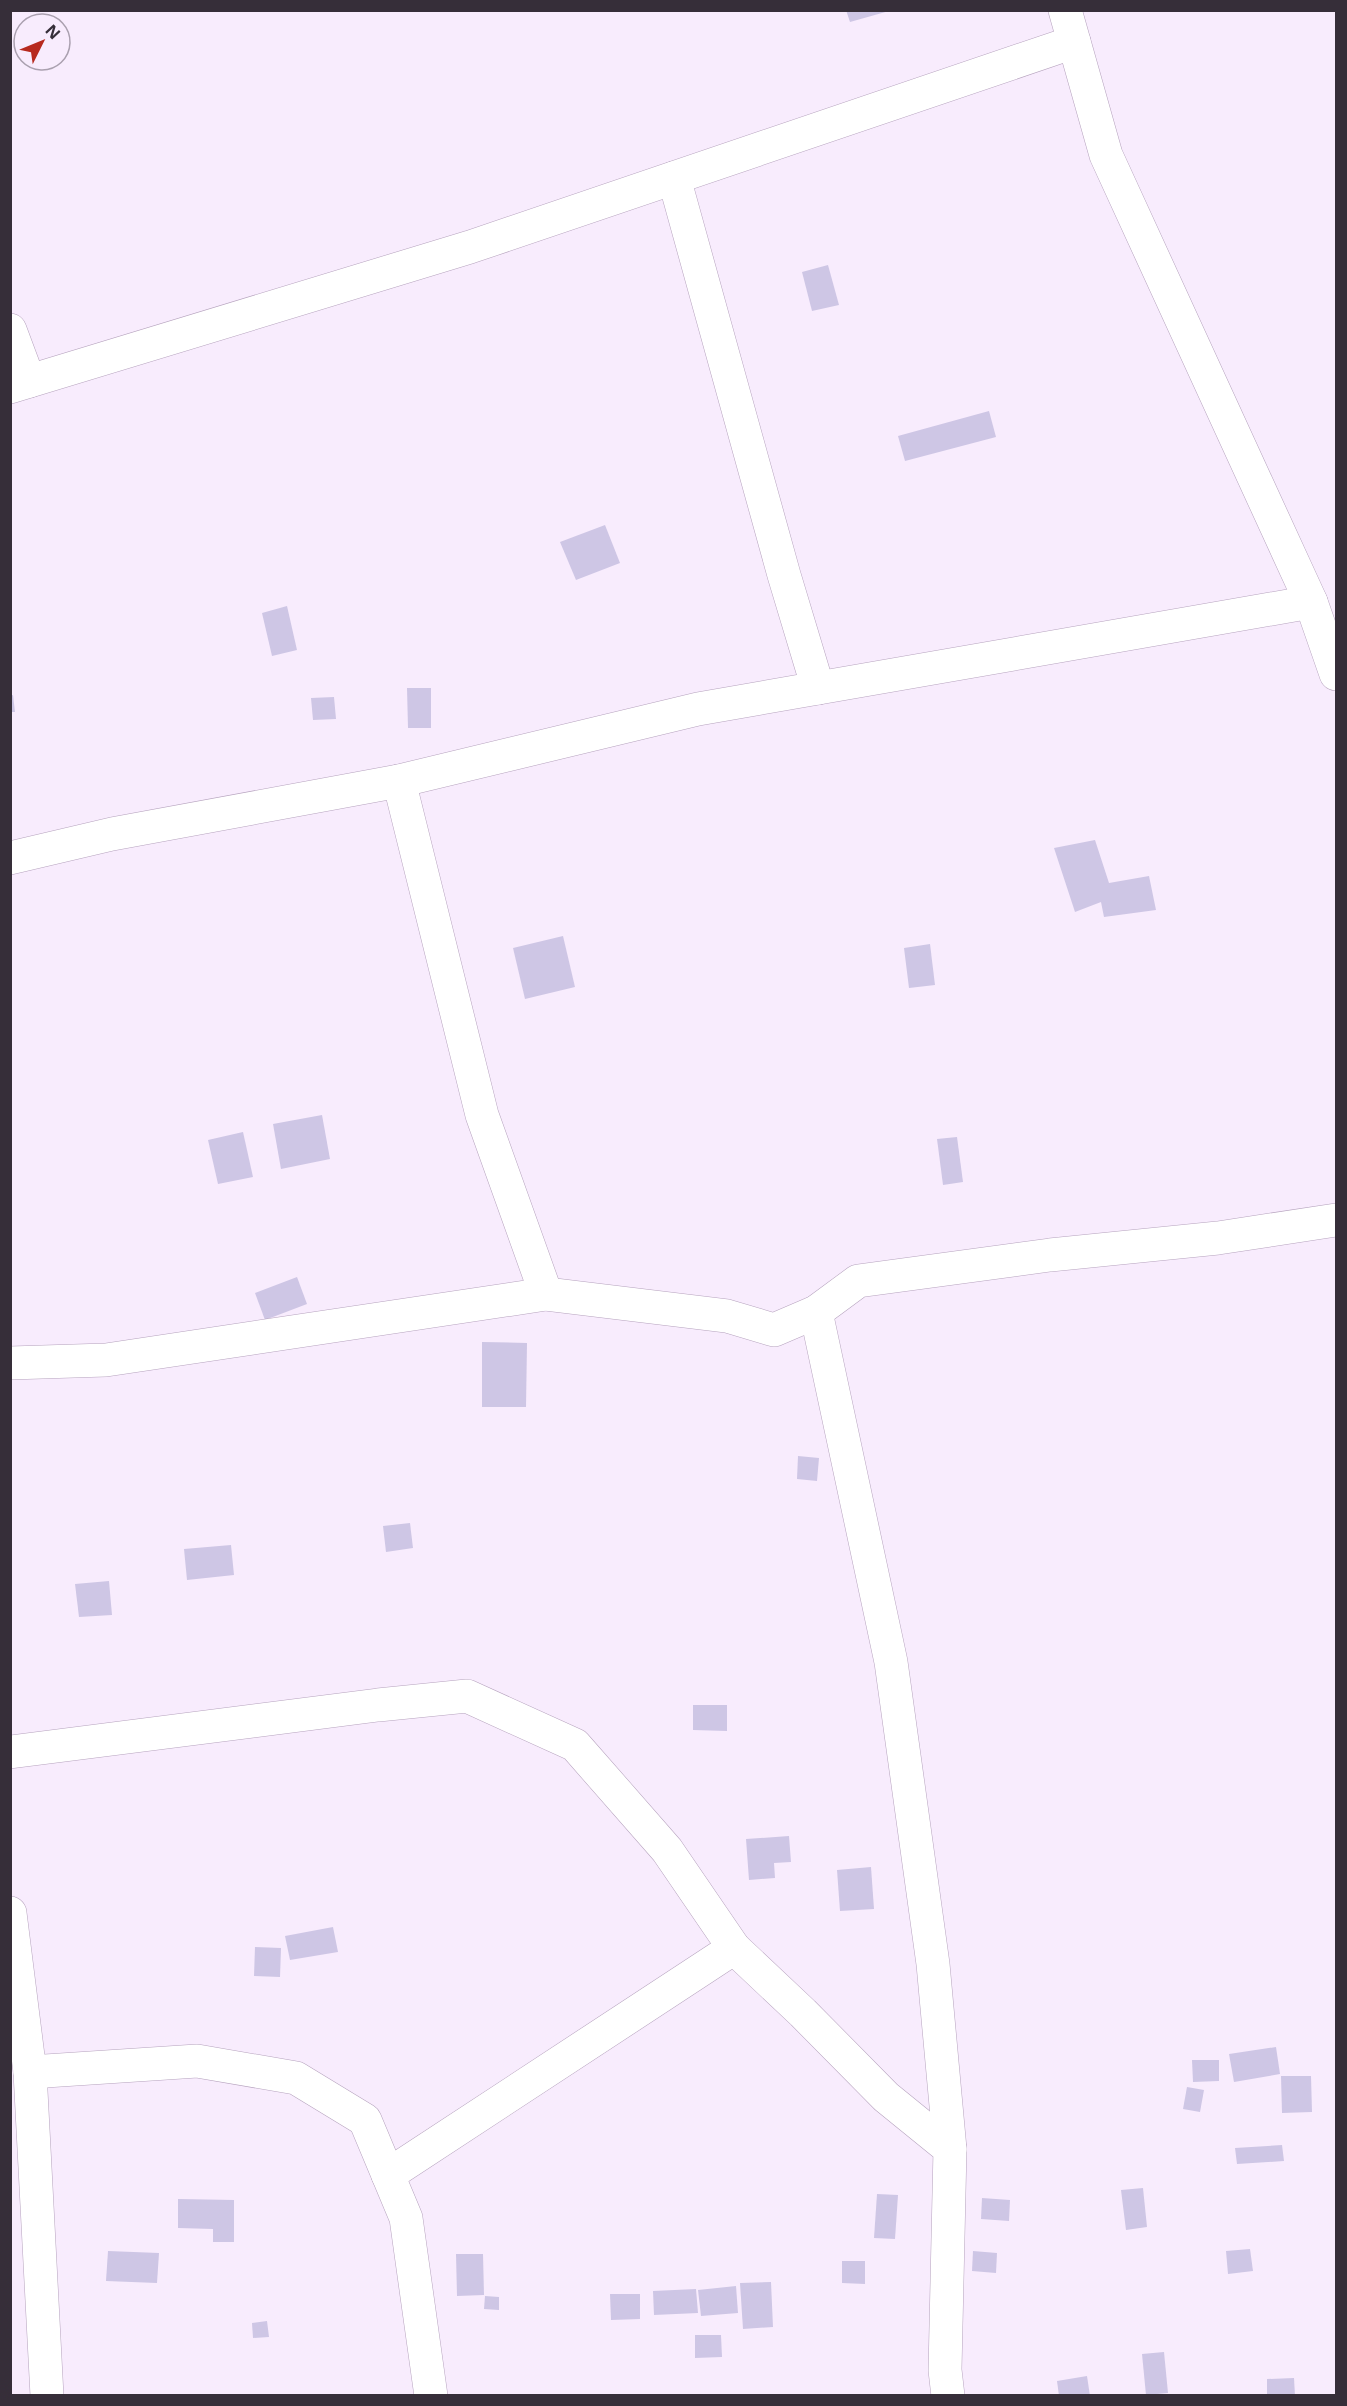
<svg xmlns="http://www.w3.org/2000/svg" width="1347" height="2406" font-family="'Noto Sans',sans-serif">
  <rect width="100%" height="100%" fill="#f8ecfd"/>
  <g fill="#cec6e5">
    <polygon points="846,10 889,10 889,11 850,22"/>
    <polygon points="828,265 839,305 812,311 802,272"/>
    <polygon points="989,411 996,437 905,461 898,436"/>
    <polygon points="605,525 620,563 576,580 560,542"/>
    <polygon points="287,606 297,650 272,656 262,613"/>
    <polygon points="407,688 431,688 431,728 408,728"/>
    <polygon points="13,695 15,712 10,712 10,696"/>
    <polygon points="334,697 336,719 313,720 311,698"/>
    <polygon points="1095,840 1109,883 1149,876 1156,910 1104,917 1101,902 1075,912 1054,848"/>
    <polygon points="563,936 575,987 525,999 513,948"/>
    <polygon points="930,944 935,985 909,988 904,948"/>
    <polygon points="322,1115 330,1159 281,1169 273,1124"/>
    <polygon points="243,1132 253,1177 218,1184 208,1140"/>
    <polygon points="957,1137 963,1182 943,1185 937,1139"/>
    <polygon points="297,1277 307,1304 265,1320 255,1293"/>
    <polygon points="482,1342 527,1343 526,1407 482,1407"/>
    <polygon points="798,1456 819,1458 817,1481 797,1479"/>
    <polygon points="410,1523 413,1548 386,1552 383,1526"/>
    <polygon points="231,1545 234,1575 187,1580 184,1549"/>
    <polygon points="109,1581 112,1615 79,1617 75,1584"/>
    <polygon points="693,1705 727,1705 727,1731 693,1730"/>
    <polygon points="789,1836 791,1862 774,1863 775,1878 749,1880 746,1839"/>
    <polygon points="871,1867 874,1909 840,1911 837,1870"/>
    <polygon points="333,1927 338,1952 290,1960 285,1936"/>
    <polygon points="255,1947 281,1948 280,1977 254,1976"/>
    <polygon points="1276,2047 1280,2074 1234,2082 1229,2054"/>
    <polygon points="1192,2060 1219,2060 1219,2081 1193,2082"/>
    <polygon points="1281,2076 1311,2076 1312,2112 1282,2113"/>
    <polygon points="1187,2087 1204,2090 1200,2112 1183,2109"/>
    <polygon points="1282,2145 1284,2161 1237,2164 1235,2148"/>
    <polygon points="1143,2188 1147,2227 1126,2230 1121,2190"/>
    <polygon points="877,2194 898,2195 895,2239 874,2238"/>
    <polygon points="982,2198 1010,2200 1009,2221 981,2219"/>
    <polygon points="178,2199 234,2200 234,2242 213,2242 213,2229 178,2228"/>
    <polygon points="1250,2249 1253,2271 1228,2274 1226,2251"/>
    <polygon points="108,2251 159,2253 157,2283 106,2281"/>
    <polygon points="973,2251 997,2253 996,2273 972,2271"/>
    <polygon points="456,2254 483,2254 484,2295 457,2296"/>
    <polygon points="842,2261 865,2261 865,2284 842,2283"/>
    <polygon points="771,2282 773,2327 743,2329 740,2283"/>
    <polygon points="736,2286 738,2313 701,2316 698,2290"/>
    <polygon points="696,2289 698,2313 654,2315 653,2291"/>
    <polygon points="610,2294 640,2294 640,2319 611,2320"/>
    <polygon points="485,2296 499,2297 499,2310 484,2309"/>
    <polygon points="267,2321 269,2337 253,2338 252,2323"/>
    <polygon points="695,2335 721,2335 722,2357 695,2358"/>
    <polygon points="1164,2352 1168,2393 1146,2395 1142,2354"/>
    <polygon points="1087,2376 1090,2396 1059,2396 1057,2381"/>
    <polygon points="1294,2378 1295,2396 1267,2396 1267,2379"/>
  </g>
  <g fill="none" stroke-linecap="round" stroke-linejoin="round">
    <defs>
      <g id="street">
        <polyline points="1065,10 1106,155 1311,602 1336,674"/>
        <polyline points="674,178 784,575 818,688"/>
        <polyline points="10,330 29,381"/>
        <polyline points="10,387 470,247 1074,42"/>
        <polyline points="399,781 482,1115 546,1294"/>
        <polyline points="10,858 112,834 399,781 698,709 1311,602"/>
        <polyline points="816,1312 891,1662 933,1964 950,2149"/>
        <polyline points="10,1363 106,1360 546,1294 727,1316 774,1330 816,1312 858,1281 1050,1255 1218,1238 1336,1220"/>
        <polyline points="10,1752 378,1705 467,1696 575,1745 667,1850 734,1948 803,2013 886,2097 950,2149 945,2370 948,2396"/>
        <polyline points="10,1913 30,2072 47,2396"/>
        <polyline points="30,2072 197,2061 296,2078 365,2120 406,2218 431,2396"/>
        <polyline points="388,2175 734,1948"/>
      </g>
    </defs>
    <use href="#street" stroke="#b6a3be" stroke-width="34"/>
    <use href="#street" stroke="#fff" stroke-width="33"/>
  </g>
  <rect width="1347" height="2406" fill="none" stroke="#362e39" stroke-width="24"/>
  <g transform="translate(42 42) rotate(47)"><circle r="28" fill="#f8ecfd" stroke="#aaa0af" stroke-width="1.5"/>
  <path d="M0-4.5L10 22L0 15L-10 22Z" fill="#b7291e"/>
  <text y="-9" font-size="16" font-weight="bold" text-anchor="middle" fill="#362e39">N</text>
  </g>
</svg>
